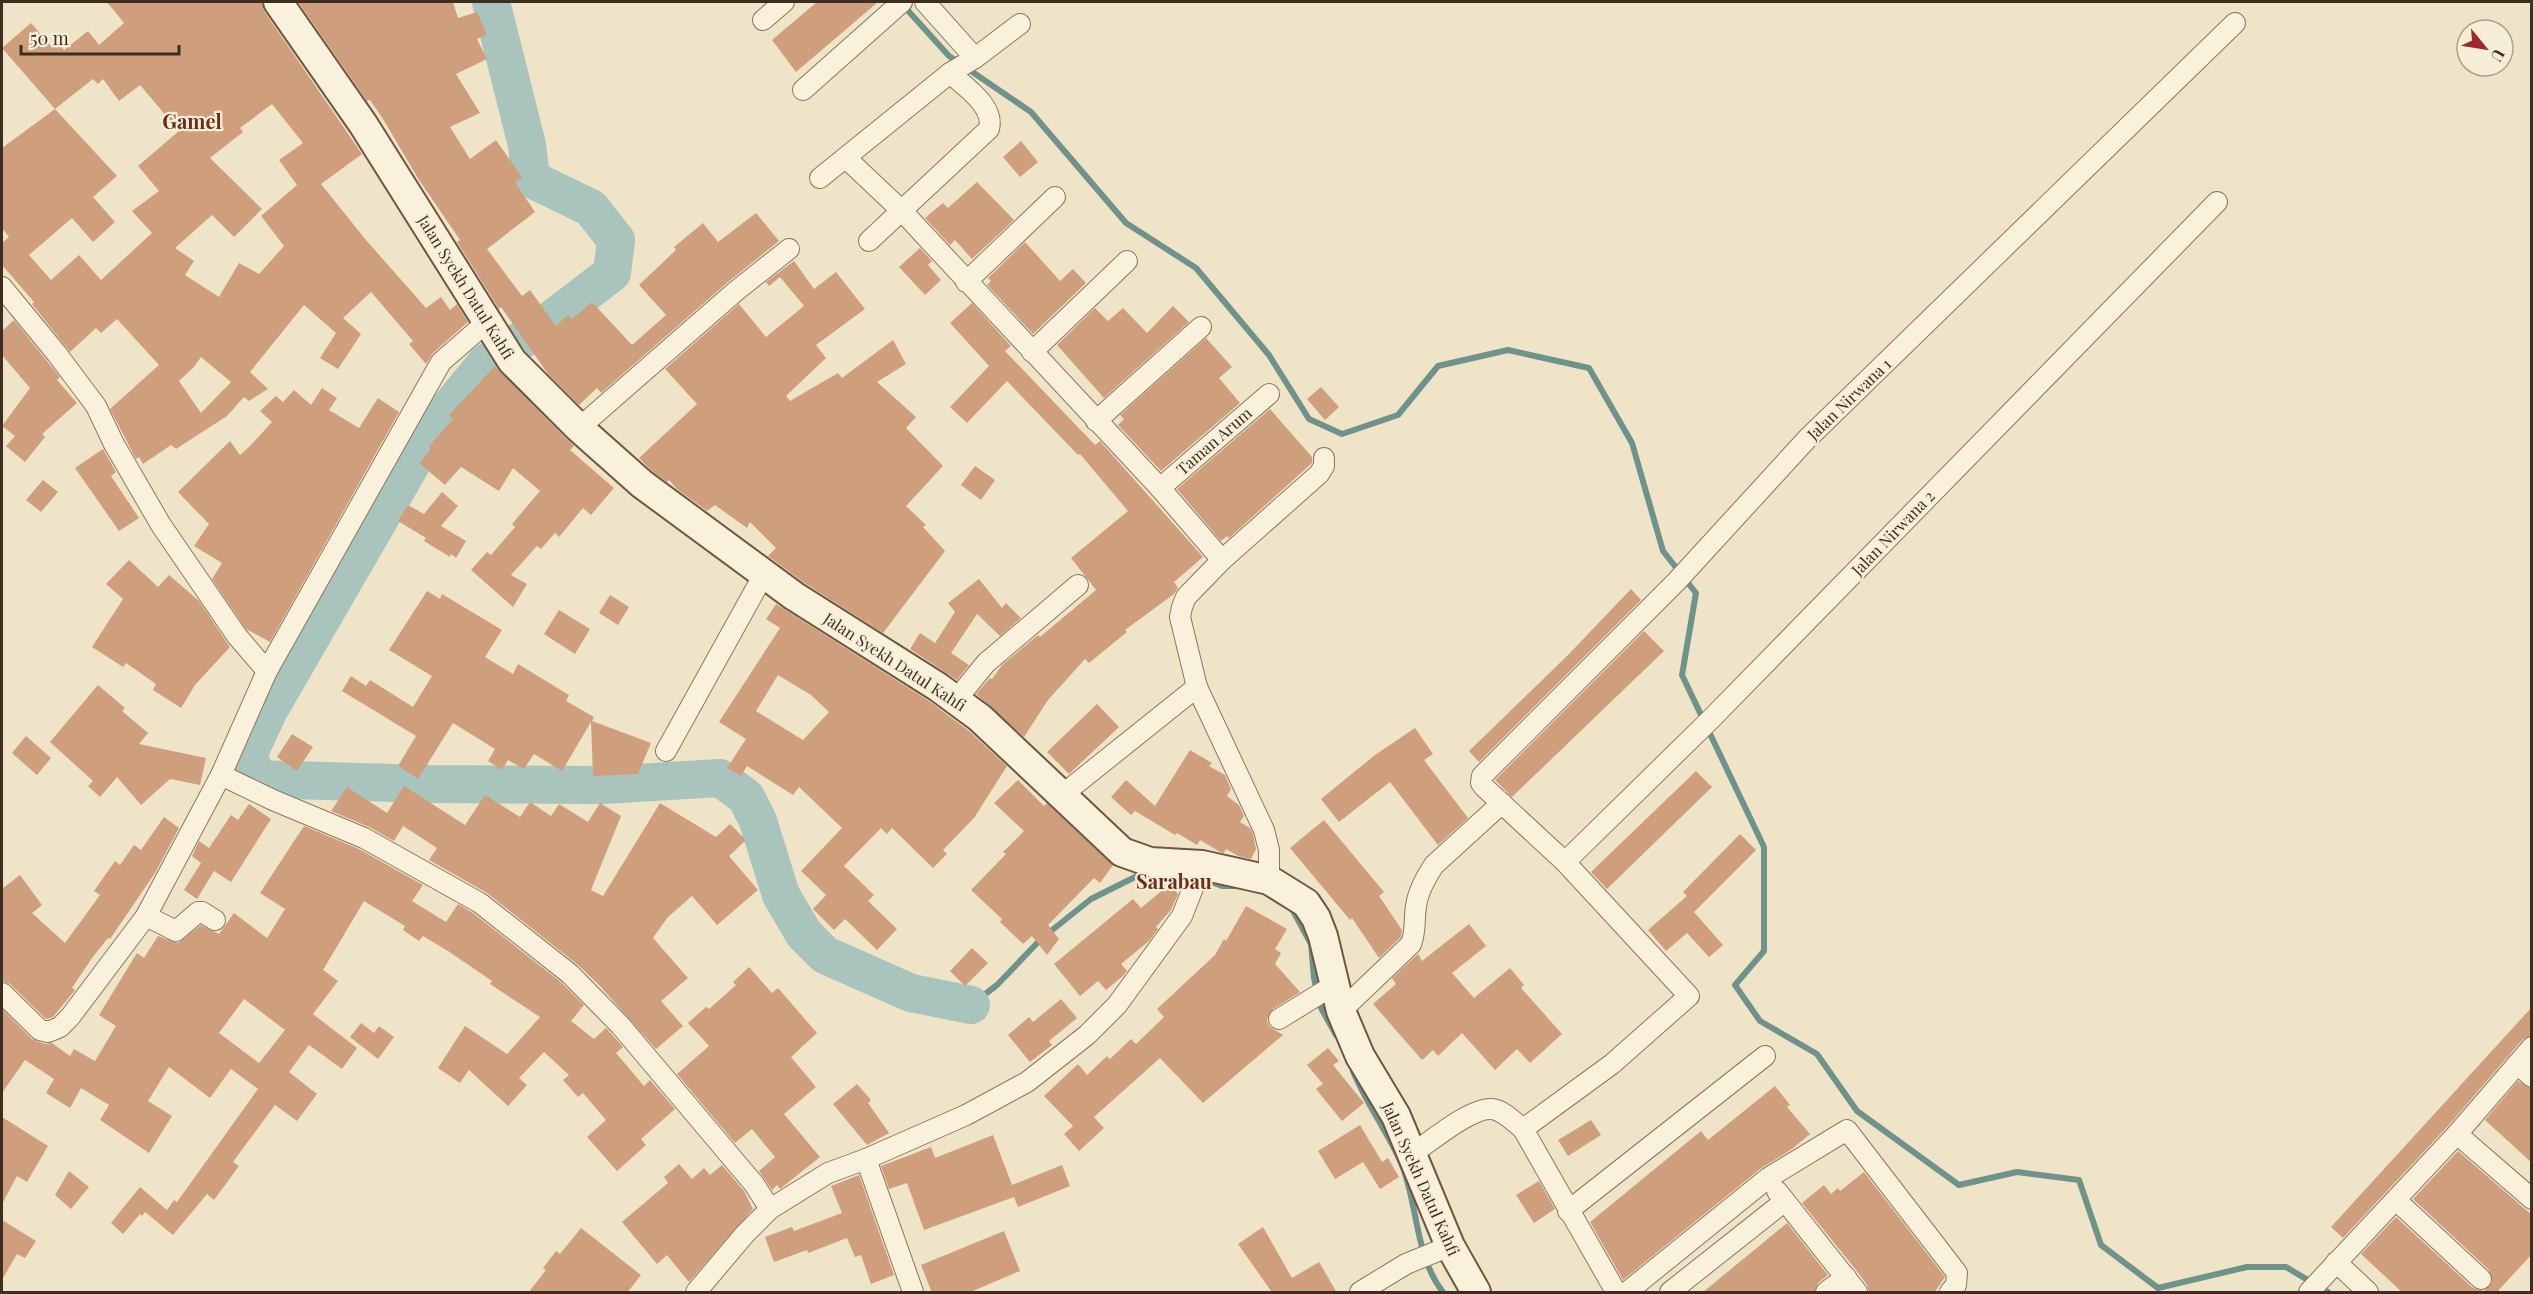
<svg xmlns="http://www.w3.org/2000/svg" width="2533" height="1294" font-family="'Playfair Display',serif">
  <rect width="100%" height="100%" fill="#f0e4c8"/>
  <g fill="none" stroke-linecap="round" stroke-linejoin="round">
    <g stroke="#6f938a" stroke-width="6">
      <polyline points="902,4 949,56 1031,112 1126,223 1196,268 1269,355 1309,419 1342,434 1398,415 1438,366 1508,350 1589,368 1632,443 1663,551 1696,593 1682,675 1764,847 1764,951 1735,985 1760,1021 1817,1054 1857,1111 1959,1185 2017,1172 2079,1180 2101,1245 2158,1288 2247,1267 2286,1267 2328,1292"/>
      <polyline points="1203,879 1222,886 1237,886"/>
      <polyline points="1291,907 1311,944 1314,978 1320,1006 1336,1035"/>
      <polyline points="971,1005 997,985 1041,939 1091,899 1143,873 1149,872"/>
      <path d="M 1353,1071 C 1367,1105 1389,1134 1402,1165 C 1418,1205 1415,1257 1443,1292"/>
    </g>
    <polyline stroke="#a9c4bc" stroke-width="38" points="491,2 527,145 531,179 591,208 616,240 612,273 543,326 486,363 431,430 269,710 249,753 255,779 430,784 604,785 720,778 746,797 758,821 781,895 804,934 825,955 911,993 971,1005"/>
  </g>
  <g fill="#cf9f7d" fill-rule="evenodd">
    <path d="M 107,2 L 262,2 L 264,11 L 362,154 L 321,184 L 366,240 L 426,308 L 441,297 L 450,310 L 457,304 L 468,322 L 433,353 L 426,364 L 409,344 L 413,341 L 371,292 L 343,318 L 361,334 L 338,369 L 320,358 L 336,333 L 304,305 L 250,372 L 268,389 L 249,401 L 244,397 L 227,416 L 176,449 L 171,445 L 143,464 L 139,457 L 136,459 L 110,409 L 159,365 L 117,319 L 101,333 L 96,328 L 70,352 L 32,304 L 34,302 L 2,265 L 2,243 L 9,237 L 2,228 L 2,148 L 55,109 L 2,48 L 31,23 L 52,47 L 58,42 L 64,50 L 88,31 L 99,45 L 124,23 ZM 93,79 L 98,84 L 103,79 L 119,101 L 140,85 L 179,131 L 138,166 L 159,191 L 132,211 L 152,233 L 101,280 L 79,255 L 51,280 L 29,255 L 72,218 L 93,242 L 115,222 L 93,197 L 117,176 L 55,109 ZM 272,104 L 303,143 L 279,160 L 297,185 L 261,216 L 284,246 L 259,274 L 239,263 L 219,297 L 185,275 L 194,261 L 175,248 L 212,215 L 234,237 L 262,209 L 210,158 L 243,132 L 240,128 ZM 201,357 L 231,382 L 201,413 L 179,381 L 194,367 Z"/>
    <polygon points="298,2 453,2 458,18 477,12 487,35 477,39 487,59 456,74 480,113 450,127 470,159 496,140 522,177 515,182 535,212 487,249 522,296 530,290 556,326 568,315 572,319 592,302 632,345 666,315 639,285 676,250 674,247 703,223 718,242 756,213 779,241 728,282 601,393 597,388 579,405 548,374 501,307 499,309 457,242 460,240 419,180 383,119 370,100 367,101"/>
    <polygon points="817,2 878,2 796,72 772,40"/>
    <polygon points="1021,141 1038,162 1020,177 1003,157"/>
    <polygon points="977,182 1014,220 972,259 955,240 950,245 925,218 943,203 948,208"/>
    <polygon points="1025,242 1060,281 1073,269 1086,283 1033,334 987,285 991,281 988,278"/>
    <polygon points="920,248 932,261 928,265 941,280 925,295 899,267"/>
    <polygon points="794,261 814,289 836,272 865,309 816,345 826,358 786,396 790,401 838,373 842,378 893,340 906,364 877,382 916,417 906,428 943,466 906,506 926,525 923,527 945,551 883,633 803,582 768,556 776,548 750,522 747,528 715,505 707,511 677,489 669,480 667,482 652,471 639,458 697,404 665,369 739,304 766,337 804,306 780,277 769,286 766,282"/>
    <polygon points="972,303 1011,346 1005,351 1095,445 1100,441 1203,557 1174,582 1178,588 1174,594 1125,630 1127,632 1089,663 1085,659 1048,700 1024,737 976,694 990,678 992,679 1002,665 1038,635 1040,637 1096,590 1071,558 1128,511 1080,454 1078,455 1007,381 967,423 950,407 989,366 950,323"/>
    <polygon points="1173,306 1189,322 1104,398 1057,345 1095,308 1108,321 1123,308 1147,333"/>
    <polygon points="14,320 60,377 57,380 77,403 42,434 45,437 25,462 6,446 15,436 2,426 30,388 2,355 2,331"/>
    <polygon points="1206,338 1232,367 1219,378 1240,403 1161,471 1118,425 1124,419 1120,415"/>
    <polygon points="495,366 574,446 570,450 614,488 591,515 583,508 559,537 555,533 541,549 537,546 511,575 527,584 513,607 471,570 487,552 491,555 515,527 512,524 540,491 513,468 499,491 461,467 445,485 419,463 431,449 429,446 453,419 449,415"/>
    <polygon points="1321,387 1339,407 1325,420 1307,399"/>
    <polygon points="322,388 337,398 329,410 359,428 378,398 399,412 270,642 246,629 212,579 222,563 194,546 209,524 178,492 230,441 240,455 250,446 272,422 260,411 276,396 283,402 294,390 311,405"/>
    <polygon points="1270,409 1312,457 1312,463 1229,538 1227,536 1221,541 1177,489"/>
    <polygon points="103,449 116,472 111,476 139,518 119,531 75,468"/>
    <polygon points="975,466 995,480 981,500 961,485"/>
    <polygon points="43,480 58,492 41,512 26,500"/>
    <polygon points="442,492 458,506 441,526 466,541 456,558 451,554 450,557 424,541 426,538 398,521 408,505 424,514"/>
    <polygon points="129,560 158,587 169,575 199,601 230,647 195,685 181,708 153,690 156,684 126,663 123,667 92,647 123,599 106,584"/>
    <polygon points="979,579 1002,608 1006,603 1021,618 1000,636 977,614 951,653 969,665 957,680 910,649 920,633 935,643 955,612 948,603"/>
    <polygon points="1631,589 1641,600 1479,762 1469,751 1569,654"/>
    <polygon points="427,591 440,599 442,594 502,630 485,657 513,674 518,664 569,695 566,701 594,717 592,721 651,743 638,774 593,776 591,722 562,771 534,754 524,769 508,760 502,770 488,761 495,749 453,723 418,779 398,766 416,736 342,691 351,676 366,686 370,680 413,707 432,676 389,650"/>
    <polygon points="610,595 629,607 618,625 599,613"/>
    <path d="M 776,604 L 929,701 L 969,731 L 1007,766 L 974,818 L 943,850 L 947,854 L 933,868 L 892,828 L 887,834 L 881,828 L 844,866 L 874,895 L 868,901 L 897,929 L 877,950 L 845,919 L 834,930 L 813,909 L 826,895 L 801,871 L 842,828 L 799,787 L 793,795 L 747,766 L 741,776 L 727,768 L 746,739 L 719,722 L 780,628 L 766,619 ZM 778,675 L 811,695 L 829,712 L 803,740 L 756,711 Z"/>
    <polygon points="559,610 590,629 575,654 544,634"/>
    <polygon points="1644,631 1664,651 1512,797 1495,780"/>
    <polygon points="98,685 125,708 122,711 148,733 139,744 206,758 200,785 170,779 141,805 117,777 100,797 88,786 93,781 50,742"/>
    <polygon points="1097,704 1119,727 1069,774 1047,752"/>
    <polygon points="1415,728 1433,754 1424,760 1468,818 1438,845 1390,782 1339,822 1321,799 1375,755"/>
    <polygon points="292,734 313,747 297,771 277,757"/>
    <polygon points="26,736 51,758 37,775 12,753"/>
    <polygon points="1190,750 1212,763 1209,766 1225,775 1231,789 1227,796 1239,805 1244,816 1240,822 1250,828 1253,834 1256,849 1251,859 1238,856 1226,849 1224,853 1220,852 1200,840 1197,845 1177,833 1175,835 1135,811 1131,815 1111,797 1126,780 1155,806"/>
    <polygon points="1696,771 1712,787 1607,889 1591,872"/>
    <polygon points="1018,780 1044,806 1047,803 1113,865 1100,883 1094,878 1048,925 1059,939 1047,955 1032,936 1023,944 1000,922 1002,919 971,890 1006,854 1003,852 1024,831 994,803"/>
    <polygon points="404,786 465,825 485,795 520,817 530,802 551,816 559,804 588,822 600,803 621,816 591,890 603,896 660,803 716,837 730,824 746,840 729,856 758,890 717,925 692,896 667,918 653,938 688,978 661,1001 683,1026 656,1049 600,986 578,965 487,893 429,860 437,848 403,826 394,841 369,827 331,811 347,787 387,813"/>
    <polygon points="249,804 271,819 231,882 214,871 197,899 184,890 201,863 192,856 199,841 209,848 231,815 238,820"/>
    <polygon points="164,817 179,828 155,873 110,939 108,938 92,958 72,988 75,990 53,1017 46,1019 10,984 2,981 2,889 20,875 42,905 32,913 65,943 100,895 94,891 115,861 120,865 134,845 141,850"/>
    <polygon points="1324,820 1384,892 1379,896 1402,930 1401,937 1379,958 1352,918 1350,920 1290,848"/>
    <path d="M 304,826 L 359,849 L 423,885 L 412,901 L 446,922 L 458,904 L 473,913 L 562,983 L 584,1005 L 571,1021 L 594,1039 L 606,1028 L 623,1047 L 616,1053 L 644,1086 L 650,1080 L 675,1109 L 641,1139 L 646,1145 L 617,1171 L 587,1137 L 606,1120 L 583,1093 L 578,1097 L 563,1080 L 569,1075 L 544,1052 L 519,1078 L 527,1085 L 508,1106 L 469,1070 L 460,1083 L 438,1068 L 465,1026 L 507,1054 L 540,1017 L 490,984 L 492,981 L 448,951 L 423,936 L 419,941 L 403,930 L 405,926 L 364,901 L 323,970 L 338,981 L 313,1014 L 357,1048 L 342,1069 L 309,1045 L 289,1072 L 317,1094 L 297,1121 L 275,1105 L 233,1162 L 239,1166 L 214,1200 L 207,1194 L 173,1235 L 145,1212 L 142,1216 L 140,1214 L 123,1234 L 111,1223 L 140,1187 L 167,1210 L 174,1200 L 177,1202 L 258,1089 L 231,1069 L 210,1098 L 169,1067 L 148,1101 L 172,1116 L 149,1153 L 100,1120 L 109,1105 L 81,1088 L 70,1108 L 46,1093 L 54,1079 L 25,1060 L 2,1093 L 2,1009 L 32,1039 L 45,1044 L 52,1043 L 70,1056 L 74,1049 L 95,1061 L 116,1026 L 99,1015 L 137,953 L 144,958 L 158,936 L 178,943 L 201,925 L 219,934 L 234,913 L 267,938 L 285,909 L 260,893 ZM 244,999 L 285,1030 L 259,1063 L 219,1033 Z"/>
    <polygon points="1740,834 1756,850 1694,912 1723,945 1709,957 1687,933 1666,951 1648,930 1687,896 1683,892"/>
    <polygon points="1170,884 1178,894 1171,910 1156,927 1158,929 1149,941 1121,964 1127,971 1123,976 1106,990 1098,981 1080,996 1054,964 1133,899 1141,908"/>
    <polygon points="1246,906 1287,929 1275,949 1281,953 1275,964 1300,992 1273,1009 1267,1019 1269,1026 1283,1035 1203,1103 1160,1058 1094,1117 1104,1128 1079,1151 1064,1134 1073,1126 1044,1096 1078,1064 1087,1075 1107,1056 1110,1059 1131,1039 1136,1044 1164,1017 1157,1009 1215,955 1224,939 1226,941"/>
    <polygon points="1469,924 1486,946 1452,973 1474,998 1510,968 1524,985 1521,988 1562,1034 1530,1063 1517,1049 1495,1070 1462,1033 1438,1056 1433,1050 1422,1060 1373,1004 1396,984 1392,978 1418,954 1422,961"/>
    <polygon points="972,948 988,963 965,986 950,971"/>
    <polygon points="749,967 772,993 778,988 817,1033 791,1057 816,1087 784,1114 820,1157 780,1189 777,1185 772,1190 759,1171 775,1157 752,1129 735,1143 677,1074 709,1046 688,1023 706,1007 709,1009 736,985 733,982"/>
    <polygon points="1061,999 1077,1018 1049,1041 1052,1045 1030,1062 1008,1035 1029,1017 1033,1022"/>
    <polygon points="2532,1007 2532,1035 2523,1039 2448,1126 2343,1238 2331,1227"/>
    <polygon points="361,1023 374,1033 379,1026 394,1037 378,1059 350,1037"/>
    <polygon points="1328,1048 1339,1061 1333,1065 1364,1103 1342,1121 1316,1089 1323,1084 1307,1065"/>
    <polygon points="2518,1081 2532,1089 2532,1163 2485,1120"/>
    <polygon points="857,1084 871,1100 868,1103 889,1133 867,1145 833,1104"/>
    <polygon points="1775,1086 1790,1105 1787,1107 1810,1134 1792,1149 1760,1169 1623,1280 1590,1222 1701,1131 1708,1140"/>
    <polygon points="2,1117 48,1146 27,1182 17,1176 2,1204"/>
    <polygon points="1591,1120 1601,1135 1568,1156 1558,1140"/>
    <polygon points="1360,1125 1382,1162 1388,1158 1399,1177 1380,1189 1363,1162 1335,1179 1318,1151"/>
    <polygon points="993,1135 1012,1185 1062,1165 1070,1186 1018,1207 1014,1197 924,1230 907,1183 889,1189 881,1166 931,1147 935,1158"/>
    <polygon points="2458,1151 2532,1215 2532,1254 2496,1293 2403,1293 2361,1254 2396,1217 2473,1288 2484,1291 2492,1282 2489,1270 2413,1199"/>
    <polygon points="679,1164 692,1179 704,1168 710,1175 722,1165 744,1191 753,1209 689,1282 667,1255 657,1264 622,1222 668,1183 664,1177"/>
    <polygon points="69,1171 89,1187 71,1209 55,1195"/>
    <polygon points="1864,1172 1945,1277 1934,1293 1869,1293 1867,1285 1856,1270 1802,1203 1824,1185 1831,1194 1838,1188 1840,1191"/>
    <polygon points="859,1175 894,1275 871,1284 861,1255 855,1257 847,1238 808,1253 807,1250 774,1262 765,1237 792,1227 794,1231 842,1213 831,1186"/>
    <polygon points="1539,1181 1555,1209 1534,1223 1516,1195"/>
    <polygon points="2,1220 36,1241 25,1258 17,1254 2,1280"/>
    <polygon points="1787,1223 1828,1275 1818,1283 1814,1293 1702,1293"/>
    <polygon points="1263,1227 1292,1278 1319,1262 1337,1293 1268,1293 1271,1291 1238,1244"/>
    <polygon points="581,1228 641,1275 627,1293 528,1293 546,1270 543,1268 556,1251 560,1254"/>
    <polygon points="1004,1231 1020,1271 968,1293 932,1293 921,1265"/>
  </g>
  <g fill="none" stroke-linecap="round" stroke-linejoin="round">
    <defs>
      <g id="street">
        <polyline points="925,2 975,58"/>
        <polyline points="763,20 784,2"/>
        <polyline points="803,90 902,2"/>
        <polyline points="847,159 902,211 1160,488 1222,560"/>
        <polyline points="820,178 950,73 975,58 1020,24"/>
        <path d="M 869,241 L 989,129 C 995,106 965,87 950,73"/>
        <polyline points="966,282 1055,197"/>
        <polyline points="2,287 57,354 96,406 114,444 161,525 237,636 267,671"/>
        <polyline points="1032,352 1127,261"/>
        <polyline points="1096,421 1201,327"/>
        <polyline points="579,428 736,291 789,249"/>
        <polyline points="1160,488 1269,394"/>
        <polyline points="1197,687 1264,830 1269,850 1269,880"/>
        <polyline points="956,700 986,663 1078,585"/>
        <polyline points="666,751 764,574"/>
        <polyline points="221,775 273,800 364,838 480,903 570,974 620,1025 754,1184 770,1209"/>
        <polyline points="1062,795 1197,687 1180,617 1182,607 1186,597 1222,560 1319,474 1324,466 1324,458"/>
        <polyline points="1565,862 1712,718 2217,202"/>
        <polyline points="146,916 176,931 198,912 202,912 215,920"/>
        <polyline points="2,993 40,1030 48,1032 60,1027 70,1017 146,916 221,775 267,671 441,362 488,321"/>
        <path d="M 1341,1011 L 1411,944 C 1416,932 1414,919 1416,906 C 1418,891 1426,877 1434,865 L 1502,803"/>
        <polyline points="1279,1019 1334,985"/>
        <polyline points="2517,1064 2532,1077"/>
        <polyline points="1523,1129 1612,1064 1689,996 1565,862 1484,787 1481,783 1482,776 1676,582 1807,439 2235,23"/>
        <polyline points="2457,1134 2532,1199"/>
        <path d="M 1412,1154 C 1430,1142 1471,1107 1492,1109 C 1503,1110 1514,1122 1523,1129 L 1616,1292"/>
        <polyline points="866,1159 913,1292"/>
        <polyline points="1777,1191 1857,1292"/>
        <polyline points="2397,1201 2481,1279"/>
        <polyline points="1568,1211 1765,1056"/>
        <polyline points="2336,1262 2368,1292"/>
        <polyline points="696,1292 745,1234 770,1209 828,1173 866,1159 966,1115 1027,1082 1087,1035 1117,1005 1182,916 1202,865"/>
        <polyline points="1360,1292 1406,1264 1450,1246"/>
        <polyline points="1627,1292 1768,1178 1847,1130 1957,1273 1956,1285 1950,1292"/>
        <polyline points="1670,1292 1785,1201"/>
        <polyline points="1826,1292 1846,1277"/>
        <polyline points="2309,1292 2457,1134 2532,1047"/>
      </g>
      <polyline id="secondary" points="278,2 363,124 512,361 579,428 642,484 794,596 938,687 980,718 1122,852 1150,862 1202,865 1269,880 1306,903 1316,918 1323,936 1341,1011 1360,1056 1396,1116 1450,1246 1476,1292"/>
    </defs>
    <use href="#street" stroke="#8d765c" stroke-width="22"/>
    <use href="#secondary" stroke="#6f573f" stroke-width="32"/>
    <use href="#street" stroke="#faf1dc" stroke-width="20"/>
    <use href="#secondary" stroke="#faf1dc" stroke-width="28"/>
  </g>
  <g text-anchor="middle" stroke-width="4.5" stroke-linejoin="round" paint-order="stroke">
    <g font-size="16" fill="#3d2e20" stroke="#f7eed8">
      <text transform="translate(466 287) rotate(58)" y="6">Jalan Syekh Datul Kahfi</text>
      <text transform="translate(1849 399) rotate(-44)" y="6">Jalan Nirwana 1</text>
      <text transform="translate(1214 441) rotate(-41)" y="6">Taman Arum</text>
      <text transform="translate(1893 533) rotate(-46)" y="6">Jalan Nirwana 2</text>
      <text transform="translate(895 662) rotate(33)" y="6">Jalan Syekh Datul Kahfi</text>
      <text transform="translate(1421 1179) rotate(66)" y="6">Jalan Syekh Datul Kahfi</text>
    </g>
    <g font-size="20" font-weight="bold" fill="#6b2e1e" stroke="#f7eed8">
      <text x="192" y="129">Gamel</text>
      <text x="1174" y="889">Sarabau</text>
    </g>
  </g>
  <rect width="2533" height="1294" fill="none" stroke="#3d2e20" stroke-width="6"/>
  <g transform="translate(2485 48) rotate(120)"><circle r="28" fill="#f7eed8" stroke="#ada18e" stroke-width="1.5"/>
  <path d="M0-4.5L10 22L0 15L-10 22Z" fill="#9e2a2b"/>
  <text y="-9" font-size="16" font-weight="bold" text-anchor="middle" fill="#3d2e20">U</text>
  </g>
  <path d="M21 45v9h158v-9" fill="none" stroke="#3d2e20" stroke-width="3"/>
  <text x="30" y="45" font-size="18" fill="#3d2e20" stroke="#f7eed8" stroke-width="4.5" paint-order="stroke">50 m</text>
</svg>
